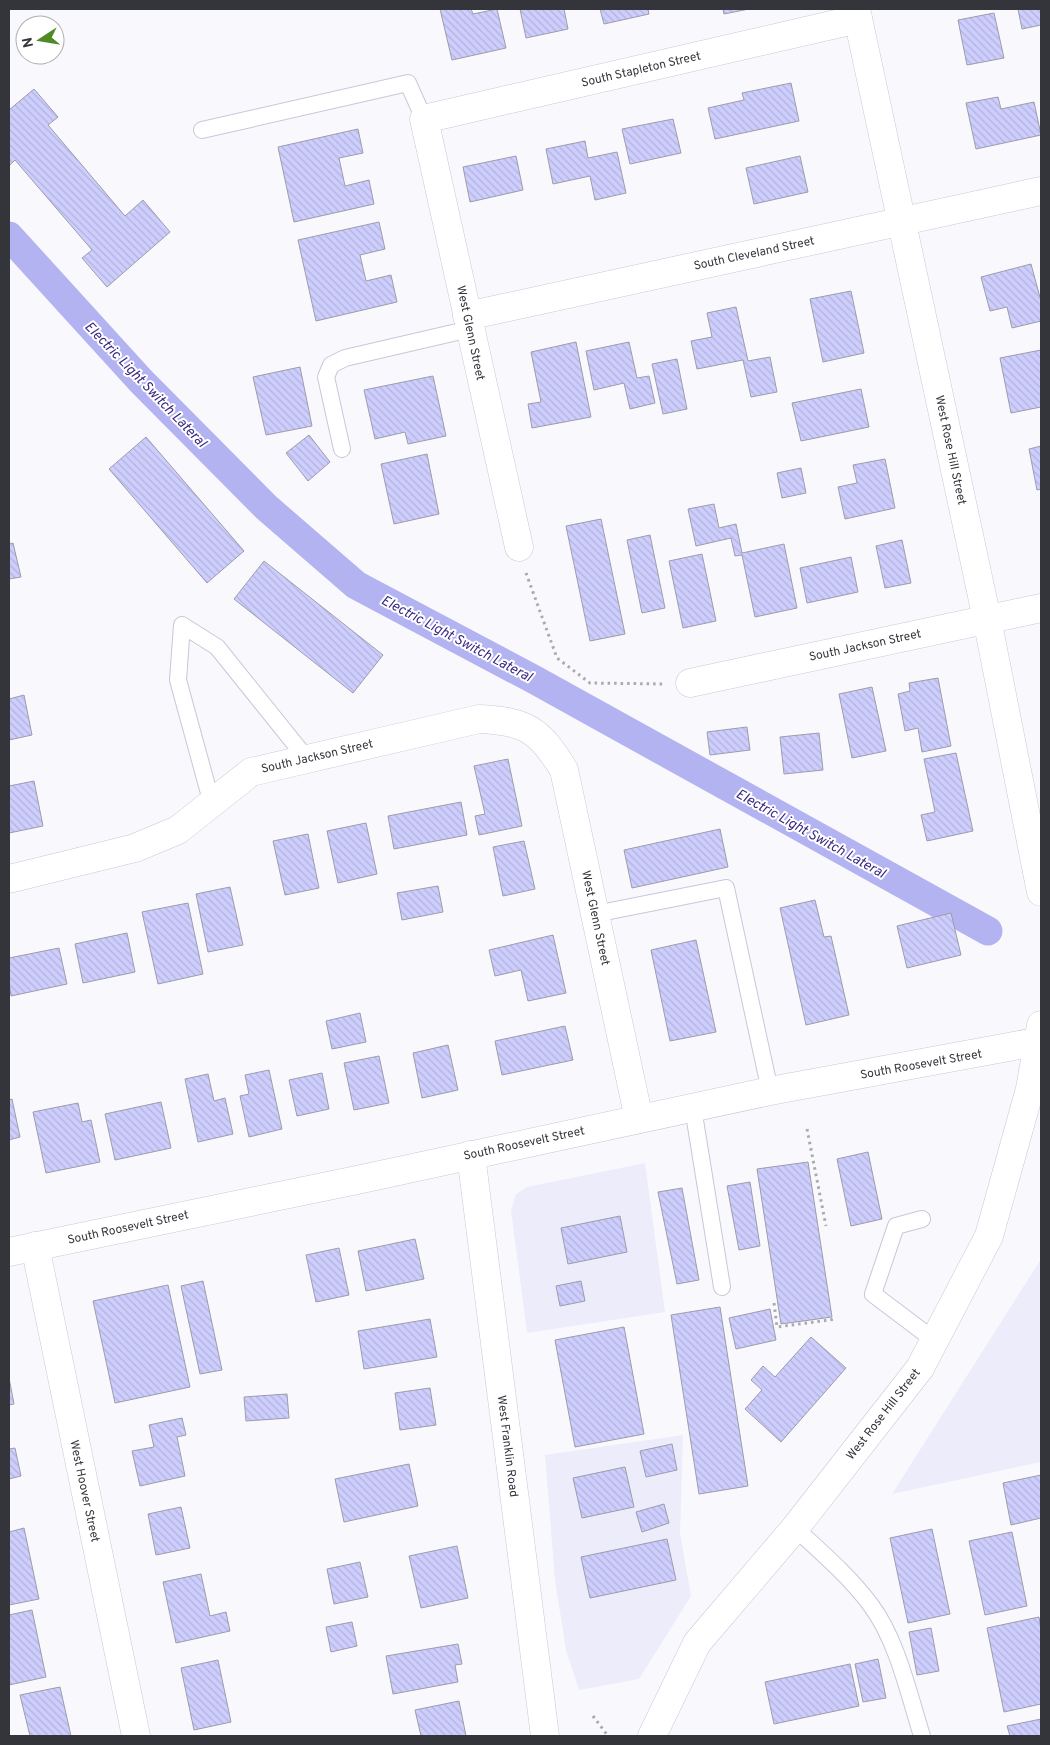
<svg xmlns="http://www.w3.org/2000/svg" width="1050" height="1745" font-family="Overpass,sans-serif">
  <defs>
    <pattern id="building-back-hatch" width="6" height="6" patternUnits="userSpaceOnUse" patternTransform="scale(1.25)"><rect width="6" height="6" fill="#cecefe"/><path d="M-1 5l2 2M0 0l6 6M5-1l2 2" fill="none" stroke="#b2b2db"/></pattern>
  </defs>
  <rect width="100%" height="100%" fill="#f9f9fd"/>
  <g fill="#ececfb">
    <polygon points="645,1163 665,1312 527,1333 511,1210 516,1194 527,1187"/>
    <polygon points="1041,1259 1041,1462 892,1494"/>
    <polygon points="683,1435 680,1533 691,1596 639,1679 579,1690 566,1650 555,1580 545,1455"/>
  </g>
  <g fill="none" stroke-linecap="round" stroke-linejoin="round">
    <polyline stroke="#b4b3f2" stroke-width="29" points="9,236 141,381 266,507 356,585 535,680 988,931"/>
  </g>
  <g fill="url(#building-back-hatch)" stroke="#9c9cac">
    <polygon points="440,9 471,9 473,14 497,9 506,48 452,60"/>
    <polygon points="520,9 564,9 568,29 526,38"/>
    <polygon points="600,9 648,9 649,14 604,24"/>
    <polygon points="723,9 749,9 724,14"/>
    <polygon points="1018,9 1041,9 1041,25 1022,29"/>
    <polygon points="994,13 1004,58 967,65 958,20"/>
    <polygon points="791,83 799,121 715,139 708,108 744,100 742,93"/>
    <polygon points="34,89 58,117 48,125 125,216 143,200 170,232 107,287 82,258 92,250 15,160 9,166 9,110"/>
    <polygon points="998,97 1001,109 1034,102 1041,135 976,149 966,103"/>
    <polygon points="673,119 681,153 630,164 622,129"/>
    <polygon points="358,129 363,153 339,158 345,186 369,180 374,204 294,222 278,147"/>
    <polygon points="585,141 588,158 617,152 626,193 595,200 590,176 553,184 546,149"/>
    <polygon points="516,156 523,190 470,202 463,167"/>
    <polygon points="800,156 808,192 754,204 746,168"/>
    <polygon points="379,222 385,249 360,255 366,281 391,275 397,302 316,321 298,240"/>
    <polygon points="1031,264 1041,301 1041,321 1012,328 1007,307 990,311 981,277"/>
    <polygon points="851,291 864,353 823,362 810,299"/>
    <polygon points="736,307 748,361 770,357 777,392 751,397 743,360 697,369 691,341 712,337 707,313"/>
    <polygon points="576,342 591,417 532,428 528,404 541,402 531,352"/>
    <polygon points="629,342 637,378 649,376 655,403 630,409 624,383 594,390 586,351"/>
    <polygon points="1041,350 1041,407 1011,413 1000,358"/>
    <polygon points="677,359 687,409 663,414 652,364"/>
    <polygon points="300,367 312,426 266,435 253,377"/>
    <polygon points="433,376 446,436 408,444 405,432 375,439 364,390"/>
    <polygon points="861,389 869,427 801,441 792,403"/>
    <polygon points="309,435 330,462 308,481 286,453"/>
    <polygon points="146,437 244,551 207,583 109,469"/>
    <polygon points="1041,446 1041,489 1037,490 1029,449"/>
    <polygon points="427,454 439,514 394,524 381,464"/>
    <polygon points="885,459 895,508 845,519 838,487 857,483 853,465"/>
    <polygon points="801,468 806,493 782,498 777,473"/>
    <polygon points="714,504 719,528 736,524 742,553 784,544 797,608 755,617 742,555 735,556 731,538 696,546 688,509"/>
    <polygon points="601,519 625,634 590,641 566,526"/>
    <polygon points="650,535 665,608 642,613 627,540"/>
    <polygon points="902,540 911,583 885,588 876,546"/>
    <polygon points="13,543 21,577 9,579 9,544"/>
    <polygon points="702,554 716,621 683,628 669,561"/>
    <polygon points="851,557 858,592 807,603 800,568"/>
    <polygon points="264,561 383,655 353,693 234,599"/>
    <polygon points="938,678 951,746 922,752 918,728 905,731 898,694 910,691 909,683"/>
    <polygon points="872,687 886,751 852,758 839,694"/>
    <polygon points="24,695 32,735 9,740 9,699"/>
    <polygon points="747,727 750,750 710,755 707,732"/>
    <polygon points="819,733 823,770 784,774 780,737"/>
    <polygon points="956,753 973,831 927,841 921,815 935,812 924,759"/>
    <polygon points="508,759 522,826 479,835 475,816 485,814 474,766"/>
    <polygon points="34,781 43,826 9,833 9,786"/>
    <polygon points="461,802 467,835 394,849 388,816"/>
    <polygon points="366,823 377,874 338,883 327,831"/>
    <polygon points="720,829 728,867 632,888 624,850"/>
    <polygon points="308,834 319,888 285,895 273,841"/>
    <polygon points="524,841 535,889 503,896 493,847"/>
    <polygon points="438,886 443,912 402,920 397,893"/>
    <polygon points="230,887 243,945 208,952 196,894"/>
    <polygon points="815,900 824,937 831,936 849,1015 806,1025 780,908"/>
    <polygon points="188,903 203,974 158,984 142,912"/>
    <polygon points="951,913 961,955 907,968 897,926"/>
    <polygon points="127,933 135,972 83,983 75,944"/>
    <polygon points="553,935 566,993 528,1001 521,970 495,976 489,950"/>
    <polygon points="696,940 716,1032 670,1041 651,950"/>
    <polygon points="59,948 67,984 11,996 9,983 9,958"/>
    <polygon points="360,1013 366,1042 332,1049 326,1021"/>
    <polygon points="565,1026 573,1060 502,1075 495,1041"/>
    <polygon points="448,1045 458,1090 422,1098 413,1053"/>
    <polygon points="379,1056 389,1103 354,1110 344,1063"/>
    <polygon points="269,1070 282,1129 249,1137 240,1096 249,1094 245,1075"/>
    <polygon points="322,1073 329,1109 297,1116 289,1080"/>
    <polygon points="208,1074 214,1101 225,1098 233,1134 198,1142 185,1079"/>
    <polygon points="12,1099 20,1137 9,1140 9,1100"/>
    <polygon points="161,1102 171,1148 115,1160 105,1114"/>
    <polygon points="78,1103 82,1122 91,1120 100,1162 46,1173 33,1112"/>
    <polygon points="868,1152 882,1219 851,1226 837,1159"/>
    <polygon points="808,1162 832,1317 781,1324 757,1169"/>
    <polygon points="750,1182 760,1246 739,1250 727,1186"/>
    <polygon points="682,1188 699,1280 677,1284 658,1192"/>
    <polygon points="620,1216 627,1252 568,1264 561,1228"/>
    <polygon points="415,1239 424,1279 366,1291 358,1251"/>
    <polygon points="339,1248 349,1295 316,1302 306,1255"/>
    <polygon points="203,1281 222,1370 200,1374 181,1286"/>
    <polygon points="581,1281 585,1301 560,1306 556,1286"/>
    <polygon points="168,1285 190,1387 115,1403 93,1301"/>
    <polygon points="720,1307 748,1486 699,1494 671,1315"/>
    <polygon points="770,1309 776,1340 736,1349 729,1318"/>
    <polygon points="430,1319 437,1357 364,1369 358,1331"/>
    <polygon points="624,1327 644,1434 575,1447 555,1340"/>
    <polygon points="811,1337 846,1368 781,1442 745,1409 762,1390 751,1380 763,1366 775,1377"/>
    <polygon points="9,1378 14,1404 9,1405"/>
    <polygon points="430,1388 436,1425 400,1430 395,1393"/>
    <polygon points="287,1394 289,1418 246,1421 244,1397"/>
    <polygon points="182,1418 186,1435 177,1437 185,1476 140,1486 132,1451 154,1447 149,1425"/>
    <polygon points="672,1444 677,1470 646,1477 640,1451"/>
    <polygon points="15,1448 21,1476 9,1479 9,1449"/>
    <polygon points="409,1464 418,1506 344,1522 335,1479"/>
    <polygon points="625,1467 634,1507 582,1518 573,1478"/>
    <polygon points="1041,1475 1041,1518 1011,1525 1003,1483"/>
    <polygon points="664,1504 669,1523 642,1532 636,1512"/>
    <polygon points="181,1507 190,1548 156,1555 148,1514"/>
    <polygon points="24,1528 39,1599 9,1605 9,1532"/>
    <polygon points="932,1529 950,1614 908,1623 890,1538"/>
    <polygon points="1012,1532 1027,1606 985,1615 969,1541"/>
    <polygon points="667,1539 676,1580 590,1598 581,1557"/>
    <polygon points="457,1546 468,1598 421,1608 409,1556"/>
    <polygon points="360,1562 368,1597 334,1604 327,1569"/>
    <polygon points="201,1574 210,1616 226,1612 230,1631 176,1643 163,1582"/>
    <polygon points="32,1610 46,1677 9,1685 9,1615"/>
    <polygon points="1039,1617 1041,1630 1041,1704 1004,1712 987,1628"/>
    <polygon points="352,1622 357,1646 331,1652 326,1627"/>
    <polygon points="931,1628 939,1671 917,1675 909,1632"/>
    <polygon points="458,1644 462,1664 455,1665 458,1682 393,1694 386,1656"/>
    <polygon points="878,1659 886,1698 863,1702 855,1664"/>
    <polygon points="218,1660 231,1722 194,1730 181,1668"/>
    <polygon points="850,1664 859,1706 774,1724 765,1682"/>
    <polygon points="60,1687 71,1736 30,1736 20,1695"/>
    <polygon points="459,1701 466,1736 421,1736 415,1710"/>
    <polygon points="1041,1719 1041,1736 1010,1736 1007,1726"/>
  </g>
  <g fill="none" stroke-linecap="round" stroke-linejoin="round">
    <defs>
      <g id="lane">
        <polyline points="202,130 408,83 424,119"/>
        <polyline points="342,449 326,377 331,365 345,358 470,329"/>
        <polyline points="212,804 178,680 182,625 217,647 307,759"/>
        <polyline points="595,914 726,888 770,1091"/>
        <polyline points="693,1108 722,1287"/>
        <polyline points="922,1219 896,1226 873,1294 934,1340"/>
        <path d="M 795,1528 C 821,1552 849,1576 870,1604 C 897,1639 909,1695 922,1736"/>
      </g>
      <g id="street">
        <polyline points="467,316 1041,191"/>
        <polyline points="519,547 424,119 858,19"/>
        <polyline points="690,683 1041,608"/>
        <path d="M 9,879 L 135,848 L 178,830 L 251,772 L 479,719 C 526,721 540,730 564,770 L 639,1119"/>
        <polyline points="471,1155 545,1736"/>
        <polyline points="35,1246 136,1736"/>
      </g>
      <g id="secondary">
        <polyline points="856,9 987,619 1041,892"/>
        <polyline points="9,1252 357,1180 770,1091 1041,1041"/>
        <polyline points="652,1736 697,1643 795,1528 920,1368 989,1236 1030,1089 1041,1025"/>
      </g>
    </defs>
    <use href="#lane" stroke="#c7c8d9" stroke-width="18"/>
    <use href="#street" stroke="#c7c8d9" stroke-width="29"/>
    <use href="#secondary" stroke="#c7c8d9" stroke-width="29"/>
    <g stroke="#a9aaaf" stroke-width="3" stroke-dasharray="2.5 4" stroke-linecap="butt">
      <polyline points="526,573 557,658 590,683 664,684"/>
      <polyline points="807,1129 826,1226"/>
      <polyline points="774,1303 777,1327 836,1319"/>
      <polyline points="593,1716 608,1736"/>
    </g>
    <use href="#lane" stroke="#fff" stroke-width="16"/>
    <use href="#street" stroke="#fff" stroke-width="28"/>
    <use href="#secondary" stroke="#fff" stroke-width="28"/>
  </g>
  <g text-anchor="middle" stroke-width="4" stroke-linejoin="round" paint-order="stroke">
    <g font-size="12" fill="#34353b" stroke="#fff">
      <text transform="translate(641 69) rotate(-13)" y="4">South Stapleton Street</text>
      <text transform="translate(754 253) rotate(-12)" y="4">South Cleveland Street</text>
      <text transform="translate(471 333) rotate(78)" y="4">West Glenn Street</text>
      <text transform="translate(951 450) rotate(78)" y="4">West Rose Hill Street</text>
      <text transform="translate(865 645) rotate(-12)" y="4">South Jackson Street</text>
      <text transform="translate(317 756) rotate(-13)" y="4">South Jackson Street</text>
      <text transform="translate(596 918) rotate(78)" y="4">West Glenn Street</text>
      <text transform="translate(921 1064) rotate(-10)" y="4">South Roosevelt Street</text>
      <text transform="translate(524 1143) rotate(-12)" y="4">South Roosevelt Street</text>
      <text transform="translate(128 1227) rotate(-12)" y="4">South Roosevelt Street</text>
      <text transform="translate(883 1414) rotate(-52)" y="4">West Rose Hill Street</text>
      <text transform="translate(508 1446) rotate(83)" y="4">West Franklin Road</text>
      <text transform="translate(85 1491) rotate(78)" y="4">West Hoover Street</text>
    </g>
    <g font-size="14" font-style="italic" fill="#392981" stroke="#fff">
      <text transform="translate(146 384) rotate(46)" y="5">Electric Light Switch Lateral</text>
      <text transform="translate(457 638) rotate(28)" y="5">Electric Light Switch Lateral</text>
      <text transform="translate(811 833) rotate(29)" y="5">Electric Light Switch Lateral</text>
    </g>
  </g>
  <rect width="1050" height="1745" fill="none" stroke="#34353b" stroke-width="20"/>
  <g transform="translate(40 40) rotate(258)"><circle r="24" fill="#ffffff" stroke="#aeaeb1"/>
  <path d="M0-4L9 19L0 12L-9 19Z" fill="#508a27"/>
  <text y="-8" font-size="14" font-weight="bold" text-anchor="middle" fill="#34353b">N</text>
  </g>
</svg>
